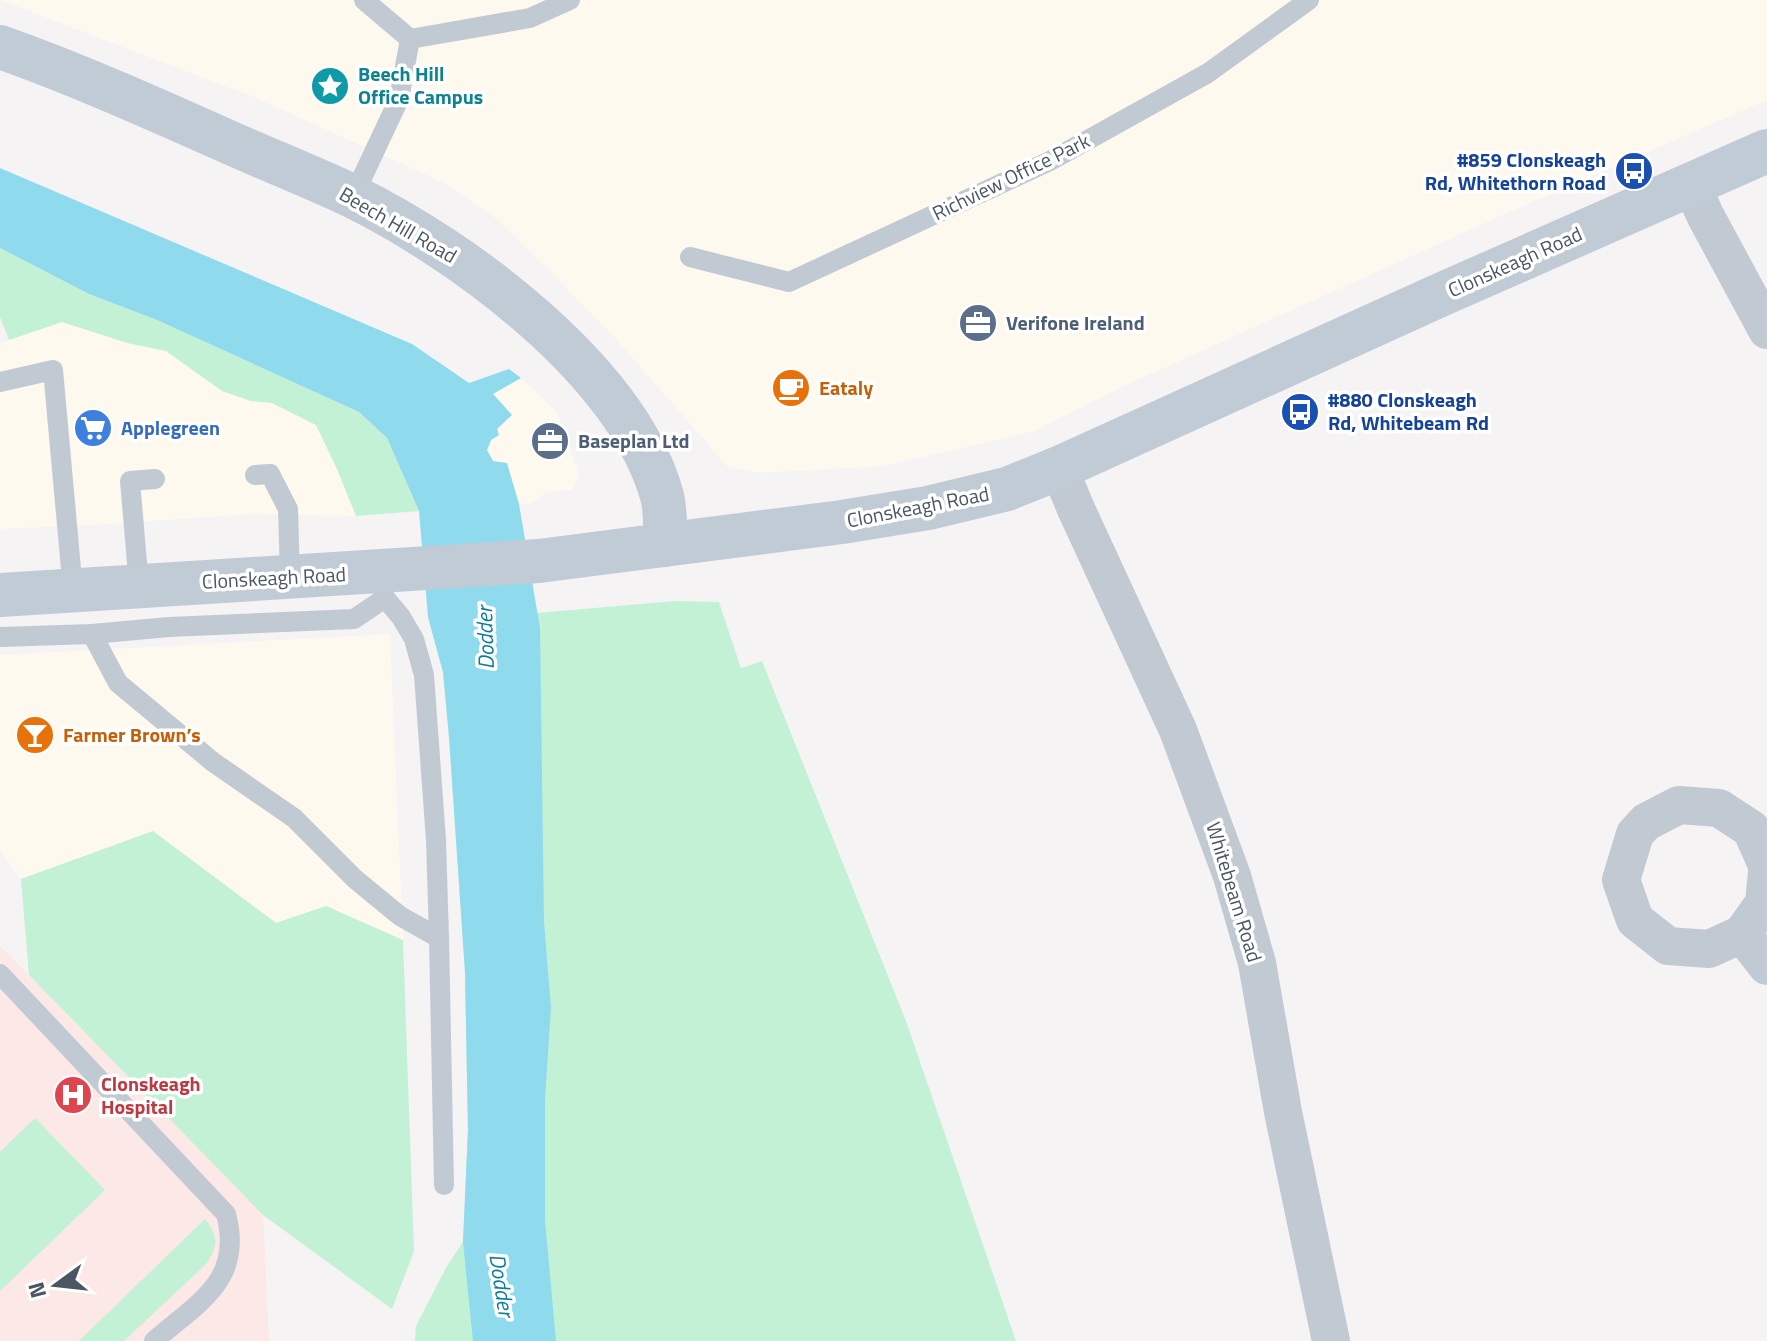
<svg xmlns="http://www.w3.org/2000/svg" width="1767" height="1341" font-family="'Titillium Web',sans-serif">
  <rect width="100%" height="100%" fill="#f5f3f3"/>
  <g fill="#fdf9ef">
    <polygon points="0,0 1767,0 1767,100 1503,215 1126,385 1035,431 885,466 758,473 728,467 608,330 501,222 442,182 256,98"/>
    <polygon points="62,322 127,342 166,351 222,391 251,401 272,402 316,425 337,469 356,516 253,514 92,525 0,529 0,343"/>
    <polygon points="521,378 557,412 579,475 573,490 547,492 531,503 519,504 507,464 493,461 487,450 492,440 499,435 492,394"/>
    <polygon points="390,634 403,940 326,906 276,923 153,832 21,879 0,851 0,655"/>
  </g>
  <polygon fill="#fce8e6" points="0,946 263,1215 269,1341 0,1341"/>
  <g fill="#c3f1d5">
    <polygon points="0,248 89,294 157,320 359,412 387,438 419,511 356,516 337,469 316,425 272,403 251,401 222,391 166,351 127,343 62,322 9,340 0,317"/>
    <polygon points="675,601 719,602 741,668 762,661 906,1021 1016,1341 415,1341 416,1326 447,1266 463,1242 468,1130 465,972 449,737 443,672 428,617 537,613"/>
    <polygon points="153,831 276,923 326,906 403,940 414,1251 392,1309 263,1215 29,975 21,879"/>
    <polygon points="35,1118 105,1190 0,1291 0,1152"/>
    <path d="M 205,1219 C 219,1237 218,1246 206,1264 L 124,1341 L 79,1341 Z"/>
  </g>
  <polygon fill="#90daee" points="0,168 412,344 469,383 509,369 521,378 493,394 512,415 497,429 499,435 491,440 487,450 493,461 507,463 519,504 540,628 544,922 551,1008 545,1099 545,1220 556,1341 473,1341 463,1242 468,1130 465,972 449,737 443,672 428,617 419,511 387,438 359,412 157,320 89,294 0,248"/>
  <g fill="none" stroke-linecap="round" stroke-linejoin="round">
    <g stroke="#c1cad2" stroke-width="20">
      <polyline points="410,39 530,18 570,0"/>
      <polyline points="353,197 399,99 410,39 364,0"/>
      <polyline points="690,257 789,282 1050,161 1208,73 1309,0"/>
      <polyline points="0,382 53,370 73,591"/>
      <polyline points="255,475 270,474 288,509 290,576"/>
      <polyline points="139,586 130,481 155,479"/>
      <polyline points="385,598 401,617 414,639 424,675 436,840 439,938"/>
      <polyline points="92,634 118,683 213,762 294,818 355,879 400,916 439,938 444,1185"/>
      <polyline points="0,637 92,634 169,627 354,619 385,598 379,572"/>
      <path d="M 0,974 L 226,1214 C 244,1281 197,1303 154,1341"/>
    </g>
    <g stroke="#c1cad2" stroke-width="38">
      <polyline points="1691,184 1705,215 1767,330"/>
      <polyline points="1059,468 1076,509 1178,730 1232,876 1257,963 1283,1112 1331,1341"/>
      <polyline points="1767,865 1751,829 1719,808 1679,805 1646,822 1635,834 1621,880 1635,920 1668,946 1709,949 1742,934 1764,903 1767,872"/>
      <polyline points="1742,934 1767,966"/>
    </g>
    <g stroke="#c1cbd6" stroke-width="44">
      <path d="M 0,47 C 76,74 150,107 224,140 C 266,159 310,176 352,196 C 464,251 628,372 662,496 C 666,511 665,529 665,545"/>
      <polyline points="0,595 539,561 842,522 928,508 1007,489 1059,468 1438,296 1767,151"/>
    </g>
  </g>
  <defs>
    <symbol id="sight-disc" viewBox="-11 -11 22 22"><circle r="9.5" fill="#0f9aa8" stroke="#fff"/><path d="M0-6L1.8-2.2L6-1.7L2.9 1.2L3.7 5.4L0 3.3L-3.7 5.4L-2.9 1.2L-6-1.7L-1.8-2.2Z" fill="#fff"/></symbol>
    <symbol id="bus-disc" viewBox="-11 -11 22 22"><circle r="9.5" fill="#1a4fb4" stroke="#fff"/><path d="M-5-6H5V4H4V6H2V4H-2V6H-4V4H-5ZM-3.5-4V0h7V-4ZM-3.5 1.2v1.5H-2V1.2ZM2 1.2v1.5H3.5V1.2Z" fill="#fff"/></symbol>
    <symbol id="office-disc" viewBox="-11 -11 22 22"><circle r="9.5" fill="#5c6f8a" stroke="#fff"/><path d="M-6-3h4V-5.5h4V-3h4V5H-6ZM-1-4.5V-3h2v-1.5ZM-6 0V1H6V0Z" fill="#fff"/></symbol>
    <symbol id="cafe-disc" viewBox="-11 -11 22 22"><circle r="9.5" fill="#e8710a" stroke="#fff"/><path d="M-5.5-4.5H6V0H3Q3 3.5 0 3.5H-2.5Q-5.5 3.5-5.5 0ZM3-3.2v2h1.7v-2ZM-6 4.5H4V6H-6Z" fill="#fff"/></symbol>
    <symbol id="supermarket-disc" viewBox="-11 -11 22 22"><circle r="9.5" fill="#3f7fe0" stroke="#fff"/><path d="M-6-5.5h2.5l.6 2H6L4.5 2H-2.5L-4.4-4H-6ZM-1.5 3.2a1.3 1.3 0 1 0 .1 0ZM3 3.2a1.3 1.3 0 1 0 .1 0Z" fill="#fff"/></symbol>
    <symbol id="bar-disc" viewBox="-11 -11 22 22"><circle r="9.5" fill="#e8710a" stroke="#fff"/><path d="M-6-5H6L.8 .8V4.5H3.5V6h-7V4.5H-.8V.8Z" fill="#fff"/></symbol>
    <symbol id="hospital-disc" viewBox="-11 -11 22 22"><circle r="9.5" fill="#e0444e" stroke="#fff"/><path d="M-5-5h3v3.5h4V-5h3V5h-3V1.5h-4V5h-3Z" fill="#fff"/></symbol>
  </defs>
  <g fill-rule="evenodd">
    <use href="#sight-disc" x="308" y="64" width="44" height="44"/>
    <use href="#bus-disc" x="1612" y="149" width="44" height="44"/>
    <use href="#office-disc" x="956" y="301" width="44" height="44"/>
    <use href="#cafe-disc" x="769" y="366" width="44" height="44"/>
    <use href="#bus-disc" x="1278" y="390" width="44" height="44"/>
    <use href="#supermarket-disc" x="71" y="406" width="44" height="44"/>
    <use href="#office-disc" x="528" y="419" width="44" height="44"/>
    <use href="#bar-disc" x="13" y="713" width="44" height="44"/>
    <use href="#hospital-disc" x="51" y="1073" width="44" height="44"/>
  </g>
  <g text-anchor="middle" stroke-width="7" stroke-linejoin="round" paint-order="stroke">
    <g font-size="20" font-weight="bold" fill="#0d838f" stroke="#fff" text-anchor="start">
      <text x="358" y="81">Beech Hill<tspan x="358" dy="23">Office Campus</tspan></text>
    </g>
    <g font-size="20" font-weight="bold" fill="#164399" stroke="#fff" text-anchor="end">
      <text x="1606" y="167">#859 Clonskeagh<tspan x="1606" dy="23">Rd, Whitethorn Road</tspan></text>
      <text x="1328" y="407" text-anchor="start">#880 Clonskeagh<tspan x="1328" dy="23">Rd, Whitebeam Rd</tspan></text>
    </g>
    <g font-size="20" fill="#4a5661" stroke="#fff">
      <text transform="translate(1011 177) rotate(-26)" y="7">Richview Office Park</text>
      <text transform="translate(398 225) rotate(30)" y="7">Beech Hill Road</text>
      <text transform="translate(1515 262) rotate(-24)" y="7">Clonskeagh Road</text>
      <text transform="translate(918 507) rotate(-11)" y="7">Clonskeagh Road</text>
      <text transform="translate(274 578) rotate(-3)" y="7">Clonskeagh Road</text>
      <text transform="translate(1234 892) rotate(73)" y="7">Whitebeam Road</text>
    </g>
    <g font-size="20" font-weight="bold" fill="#4e5e75" stroke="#fff" text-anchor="start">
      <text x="1006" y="330">Verifone Ireland</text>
      <text x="578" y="448">Baseplan Ltd</text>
    </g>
    <g font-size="20" font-weight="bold" fill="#c56008" stroke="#fff" text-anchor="start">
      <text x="819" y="395">Eataly</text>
      <text x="63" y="742">Farmer Brown’s</text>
    </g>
    <g font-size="20" font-weight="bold" fill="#366cbe" stroke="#fff" text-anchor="start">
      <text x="121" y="435">Applegreen</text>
    </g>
    <g font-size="20" font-weight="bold" fill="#be3a42" stroke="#fff" text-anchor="start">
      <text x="101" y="1091">Clonskeagh<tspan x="101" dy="23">Hospital</tspan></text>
    </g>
    <g font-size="22" font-style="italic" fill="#0c7c9b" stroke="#fff">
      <text transform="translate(485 638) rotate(-92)" y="8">Dodder</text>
      <text transform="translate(502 1285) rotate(81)" y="8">Dodder</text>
    </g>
  </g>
  <g transform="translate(56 1285) rotate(255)" stroke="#ffffff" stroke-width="6" paint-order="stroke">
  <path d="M0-6L14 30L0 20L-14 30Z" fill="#4a5661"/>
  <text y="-12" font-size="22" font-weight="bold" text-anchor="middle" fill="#4a5661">N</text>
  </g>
</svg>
